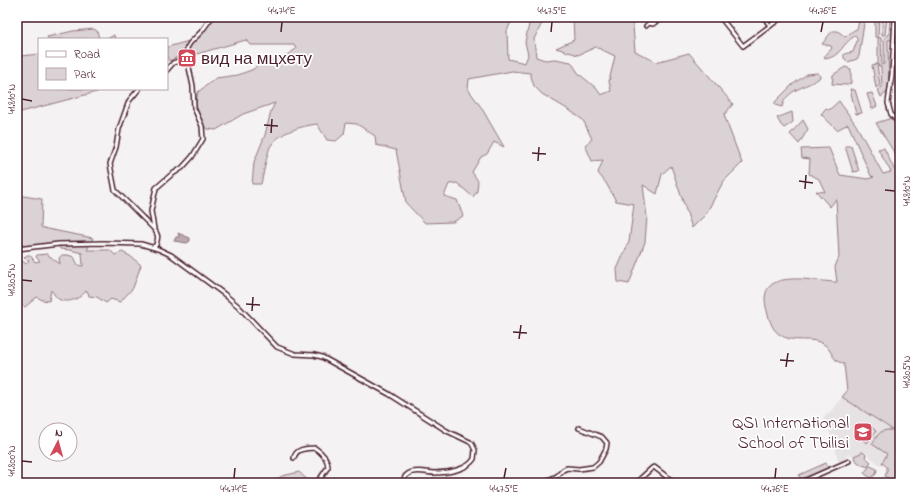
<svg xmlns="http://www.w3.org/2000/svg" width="917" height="500" font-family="'Indie Flower',sans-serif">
  <rect width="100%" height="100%" fill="#f4f2f2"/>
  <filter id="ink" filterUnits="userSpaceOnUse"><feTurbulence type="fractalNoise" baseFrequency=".025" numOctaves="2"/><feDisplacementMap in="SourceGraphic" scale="8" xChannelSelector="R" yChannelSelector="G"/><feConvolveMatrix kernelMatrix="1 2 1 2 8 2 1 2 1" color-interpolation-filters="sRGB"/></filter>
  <g filter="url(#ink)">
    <polygon fill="#e7e2e3" points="842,397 899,434 880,465 864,452 854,456 848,454 842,463 839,464 834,442 823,418 831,411"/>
    <g fill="#dbd2d5" stroke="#927880">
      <path d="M 212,17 L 513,17 L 507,31 L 508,59 L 525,63 L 528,55 L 525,42 L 530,20 L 527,17 L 545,17 L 534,39 L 536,57 L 545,60 L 555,59 L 571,62 L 579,74 L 596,88 L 601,95 L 611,91 L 609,81 L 615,56 L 596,47 L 578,55 L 556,48 L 574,40 L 573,17 L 628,17 L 633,26 L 635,51 L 656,62 L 689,53 L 733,104 L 724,115 L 742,163 L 723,182 L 706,214 L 692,228 L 671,166 L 662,174 L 657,194 L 643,185 L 647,217 L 645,242 L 629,284 L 618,282 L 617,269 L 629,242 L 634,204 L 616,201 L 606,183 L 598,173 L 603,160 L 592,161 L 585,145 L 592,139 L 583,120 L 569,110 L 542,94 L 534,86 L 530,73 L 512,71 L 469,79 L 468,89 L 481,107 L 504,147 L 494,142 L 487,154 L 481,157 L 472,172 L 478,181 L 477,191 L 473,197 L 457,183 L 449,184 L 444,196 L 457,200 L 463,216 L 453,222 L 425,223 L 406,203 L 396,150 L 376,145 L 375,136 L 357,124 L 346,123 L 344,134 L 336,141 L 327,140 L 317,124 C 302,126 278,132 270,147 C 267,154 263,176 261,184 L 252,184 L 254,162 L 265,135 L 271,111 L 275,103 L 243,114 L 216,130 L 208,129 L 203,126 L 195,107 L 198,92 L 216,78 L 238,75 L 254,69 L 258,64 L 284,57 L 296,49 L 294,45 L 250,45 L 246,40 L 193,55 L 187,53 L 169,61 L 167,56 L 167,47 L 189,41 Z"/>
      <path d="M 860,17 L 865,17 L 859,56 L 857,59 L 848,62 L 844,58 L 844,54 L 853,52 L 857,41 L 857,38 L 855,36 C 842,43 841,57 825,59 L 824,57 L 832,48 L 831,46 L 822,44 C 831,34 832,24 845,37 C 849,35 852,30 857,29 Z"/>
      <polygon points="875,17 879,17 878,37 881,38 882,65 884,64 884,38 889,35 890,17 893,17 892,40 888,40 889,91 881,97 878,90 882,87 881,67 878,65 878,37 875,37"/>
      <polygon points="882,17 887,17 885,35 882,35"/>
      <polygon points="94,29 97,31 99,38 107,39 114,35 115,39 48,39 47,37 73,31"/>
      <polygon points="17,49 20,49 21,56 39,54 39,89 108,89 17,113"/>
      <polygon points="877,64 880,85 876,88 872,65"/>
      <polygon points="845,67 851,69 851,83 847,85 832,84 833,75"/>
      <path d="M 817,73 L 819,74 L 820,77 L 818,79 C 804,88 786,90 782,107 L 775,105 L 775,102 L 792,85 L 807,74 Z"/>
      <polygon points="850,89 855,90 862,113 856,114"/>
      <polygon points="872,93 877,106 872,109 867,94"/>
      <path d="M 839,101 L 856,125 L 883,174 L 891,172 L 878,149 L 884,148 L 895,171 L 900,169 L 900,483 L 887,483 L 890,479 L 885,476 L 887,471 L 887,467 L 882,463 L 887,454 L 872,444 C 880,432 879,430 893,430 L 842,397 L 847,391 L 844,364 C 842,363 838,362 836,360 C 832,356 830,349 825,345 C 812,335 793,345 779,334 C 771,329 768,315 766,307 C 757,266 815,282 837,282 L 835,267 L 839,257 L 836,199 L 830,207 L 816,191 L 825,192 L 819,179 L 809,174 L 810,159 L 802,158 L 801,149 L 829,148 L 840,175 L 868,179 L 874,177 L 871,176 L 848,124 L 837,130 L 821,114 L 826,108 L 829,110 Z"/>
      <polygon points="792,112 793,122 784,128 781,125 777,118"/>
      <polygon points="892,118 900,125 900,162 876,123"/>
      <polygon points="803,120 808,129 799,144 790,134"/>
      <polygon points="845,146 851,146 859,171 853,172"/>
      <path d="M 17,195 L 42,199 L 41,227 L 47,229 L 93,238 L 87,250 L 110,250 L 115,255 L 122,252 L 130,256 L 141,265 L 133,288 L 120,302 L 111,299 L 106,303 L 97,297 L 89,296 L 88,292 L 86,291 C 80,299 66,305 57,298 C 55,296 53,292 51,290 L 49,301 L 42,300 L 37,297 L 25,307 L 18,304 L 19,298 L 17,298 L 17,258 L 18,261 L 24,262 L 26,264 L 29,261 L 24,258 L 27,255 L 30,255 L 35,262 L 40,261 L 36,257 L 37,255 L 47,254 L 60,264 L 59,258 L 62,255 L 68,255 L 74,257 L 78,265 L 83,266 L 82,253 L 70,250 L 60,249 L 57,243 L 17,250 Z"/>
      <polygon points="868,424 876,431 867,443 859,437"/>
      <polygon points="863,452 866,455 865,457 871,462 868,465 877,469 876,474 871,478 864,473 869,467 862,465 855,460 854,456"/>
      <polygon points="826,463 828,468 801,480 799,475"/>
      <polygon points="299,472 311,483 270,483 282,476"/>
    </g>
    <polygon fill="#baa9ae" stroke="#8d727a" points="178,233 190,238 190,241 187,243 174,241 176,237 179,237"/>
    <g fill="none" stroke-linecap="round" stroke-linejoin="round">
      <defs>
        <g id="minor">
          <polyline points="720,17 743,46 782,17"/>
          <polyline points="764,17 770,26"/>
          <polyline points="895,17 892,74 888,103 891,114 900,125"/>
          <polyline points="646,26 649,23 653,24 662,17"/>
          <polyline points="167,70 173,63 187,58"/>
          <path d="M 139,89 L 129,101 L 119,129 L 116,147 L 110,164 L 115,190 L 154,229 C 159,236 158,237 156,245 L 153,247"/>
          <polyline points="154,229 151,211 156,188 171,175 182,168 192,157 203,139 202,126 194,108 193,86 187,58 187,48 190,43 201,32 212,17"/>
          <polyline points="17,235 20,249"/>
          <path d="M 17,249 L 59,244 L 103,243 L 141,244 L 158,249 L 171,255 L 224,294 L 238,306 L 277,347 L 295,354 L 314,355 L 322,357 L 389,394 L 447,431 L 470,442 L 472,444 L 475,450 L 474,459 C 467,470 447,473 434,473 C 423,472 405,467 403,483"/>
          <path d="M 294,458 C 296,448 306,449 315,448 C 321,452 328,459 328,467 L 320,479 L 319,483"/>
          <polyline points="641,478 652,468 654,467 675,483"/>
          <polyline points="542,483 557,476 563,470 567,468 579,469 593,467 599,462 606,449 607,443 602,437 579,428"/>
          <polyline points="799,483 849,461"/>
        </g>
      </defs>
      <use href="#minor" stroke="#4a1f2b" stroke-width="6"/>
      <use href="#minor" stroke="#fff" stroke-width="3"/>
    </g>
  </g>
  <path fill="none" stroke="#4a1f2b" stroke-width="1.5" d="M 281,32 L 282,22M 551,32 L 552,22M 821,32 L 823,22M 22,99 L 32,101M 264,125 L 278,126M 271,133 L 272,119M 532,153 L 546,154M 538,161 L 539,147M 799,181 L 813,183M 805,189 L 806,175M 885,190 L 895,191M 22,280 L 32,281M 246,304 L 260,305M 252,311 L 253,297M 513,332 L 527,333M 519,339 L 521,325M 780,360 L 794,361M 786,367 L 788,353M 885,371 L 895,372M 22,461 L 32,462M 234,478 L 235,468M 504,478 L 506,468M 775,478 L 776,468"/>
  <defs>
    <symbol id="museum-square" viewBox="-11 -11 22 22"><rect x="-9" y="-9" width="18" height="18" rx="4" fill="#d1495b" stroke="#fff"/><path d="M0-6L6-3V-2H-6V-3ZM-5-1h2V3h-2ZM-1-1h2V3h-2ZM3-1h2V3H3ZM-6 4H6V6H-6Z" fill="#fff"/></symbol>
    <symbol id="school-square" viewBox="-11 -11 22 22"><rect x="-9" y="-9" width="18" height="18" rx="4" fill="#d1495b" stroke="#fff"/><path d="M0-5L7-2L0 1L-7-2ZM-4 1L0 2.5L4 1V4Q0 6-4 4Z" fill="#fff"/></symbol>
  </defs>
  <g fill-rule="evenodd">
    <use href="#museum-square" x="176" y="47" width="22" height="22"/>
    <use href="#school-square" x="852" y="421" width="22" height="22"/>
  </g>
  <g text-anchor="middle" stroke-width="3.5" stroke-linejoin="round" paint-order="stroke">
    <g font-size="17" fill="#4a1f2b" stroke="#fff" text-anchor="start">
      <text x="201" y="64">вид на мцхету</text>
      <text x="849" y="428" text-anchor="end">QSI International<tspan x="849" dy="20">School of Tbilisi</tspan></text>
    </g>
  </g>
  <rect width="917" height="500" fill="none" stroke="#fff" stroke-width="44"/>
  <rect x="38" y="38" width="130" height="52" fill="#ffffff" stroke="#b7a5aa"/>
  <rect x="46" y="51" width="20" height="6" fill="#ffffff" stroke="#b7a5aa"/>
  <text x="74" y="58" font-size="12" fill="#4a1f2b">Road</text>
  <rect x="46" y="68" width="20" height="12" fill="#dbd2d5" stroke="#b7a5aa"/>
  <text x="74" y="78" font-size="12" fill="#4a1f2b">Park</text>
  <g transform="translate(58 442) rotate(6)"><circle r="19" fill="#ffffff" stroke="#b7a5aa"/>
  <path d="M0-3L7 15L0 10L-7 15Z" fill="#d1495b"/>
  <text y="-6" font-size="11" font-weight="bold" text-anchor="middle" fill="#4a1f2b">N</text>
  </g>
  <rect x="22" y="22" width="873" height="456" fill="none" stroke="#4a1f2b" stroke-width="1.5"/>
  <g font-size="10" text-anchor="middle" fill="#4a1f2b">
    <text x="282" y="14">44.74°E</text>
    <text x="552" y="14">44.75°E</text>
    <text x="823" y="14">44.76°E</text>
    <text transform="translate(11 99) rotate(-90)" y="4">41.810°N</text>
    <text transform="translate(906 191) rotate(-90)" y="4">41.810°N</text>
    <text transform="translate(11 280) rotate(-90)" y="4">41.805°N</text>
    <text transform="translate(906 372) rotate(-90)" y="4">41.805°N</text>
    <text transform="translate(11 461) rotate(-90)" y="4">41.800°N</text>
    <text x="234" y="492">44.74°E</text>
    <text x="504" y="492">44.75°E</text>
    <text x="775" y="492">44.76°E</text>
  </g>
</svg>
